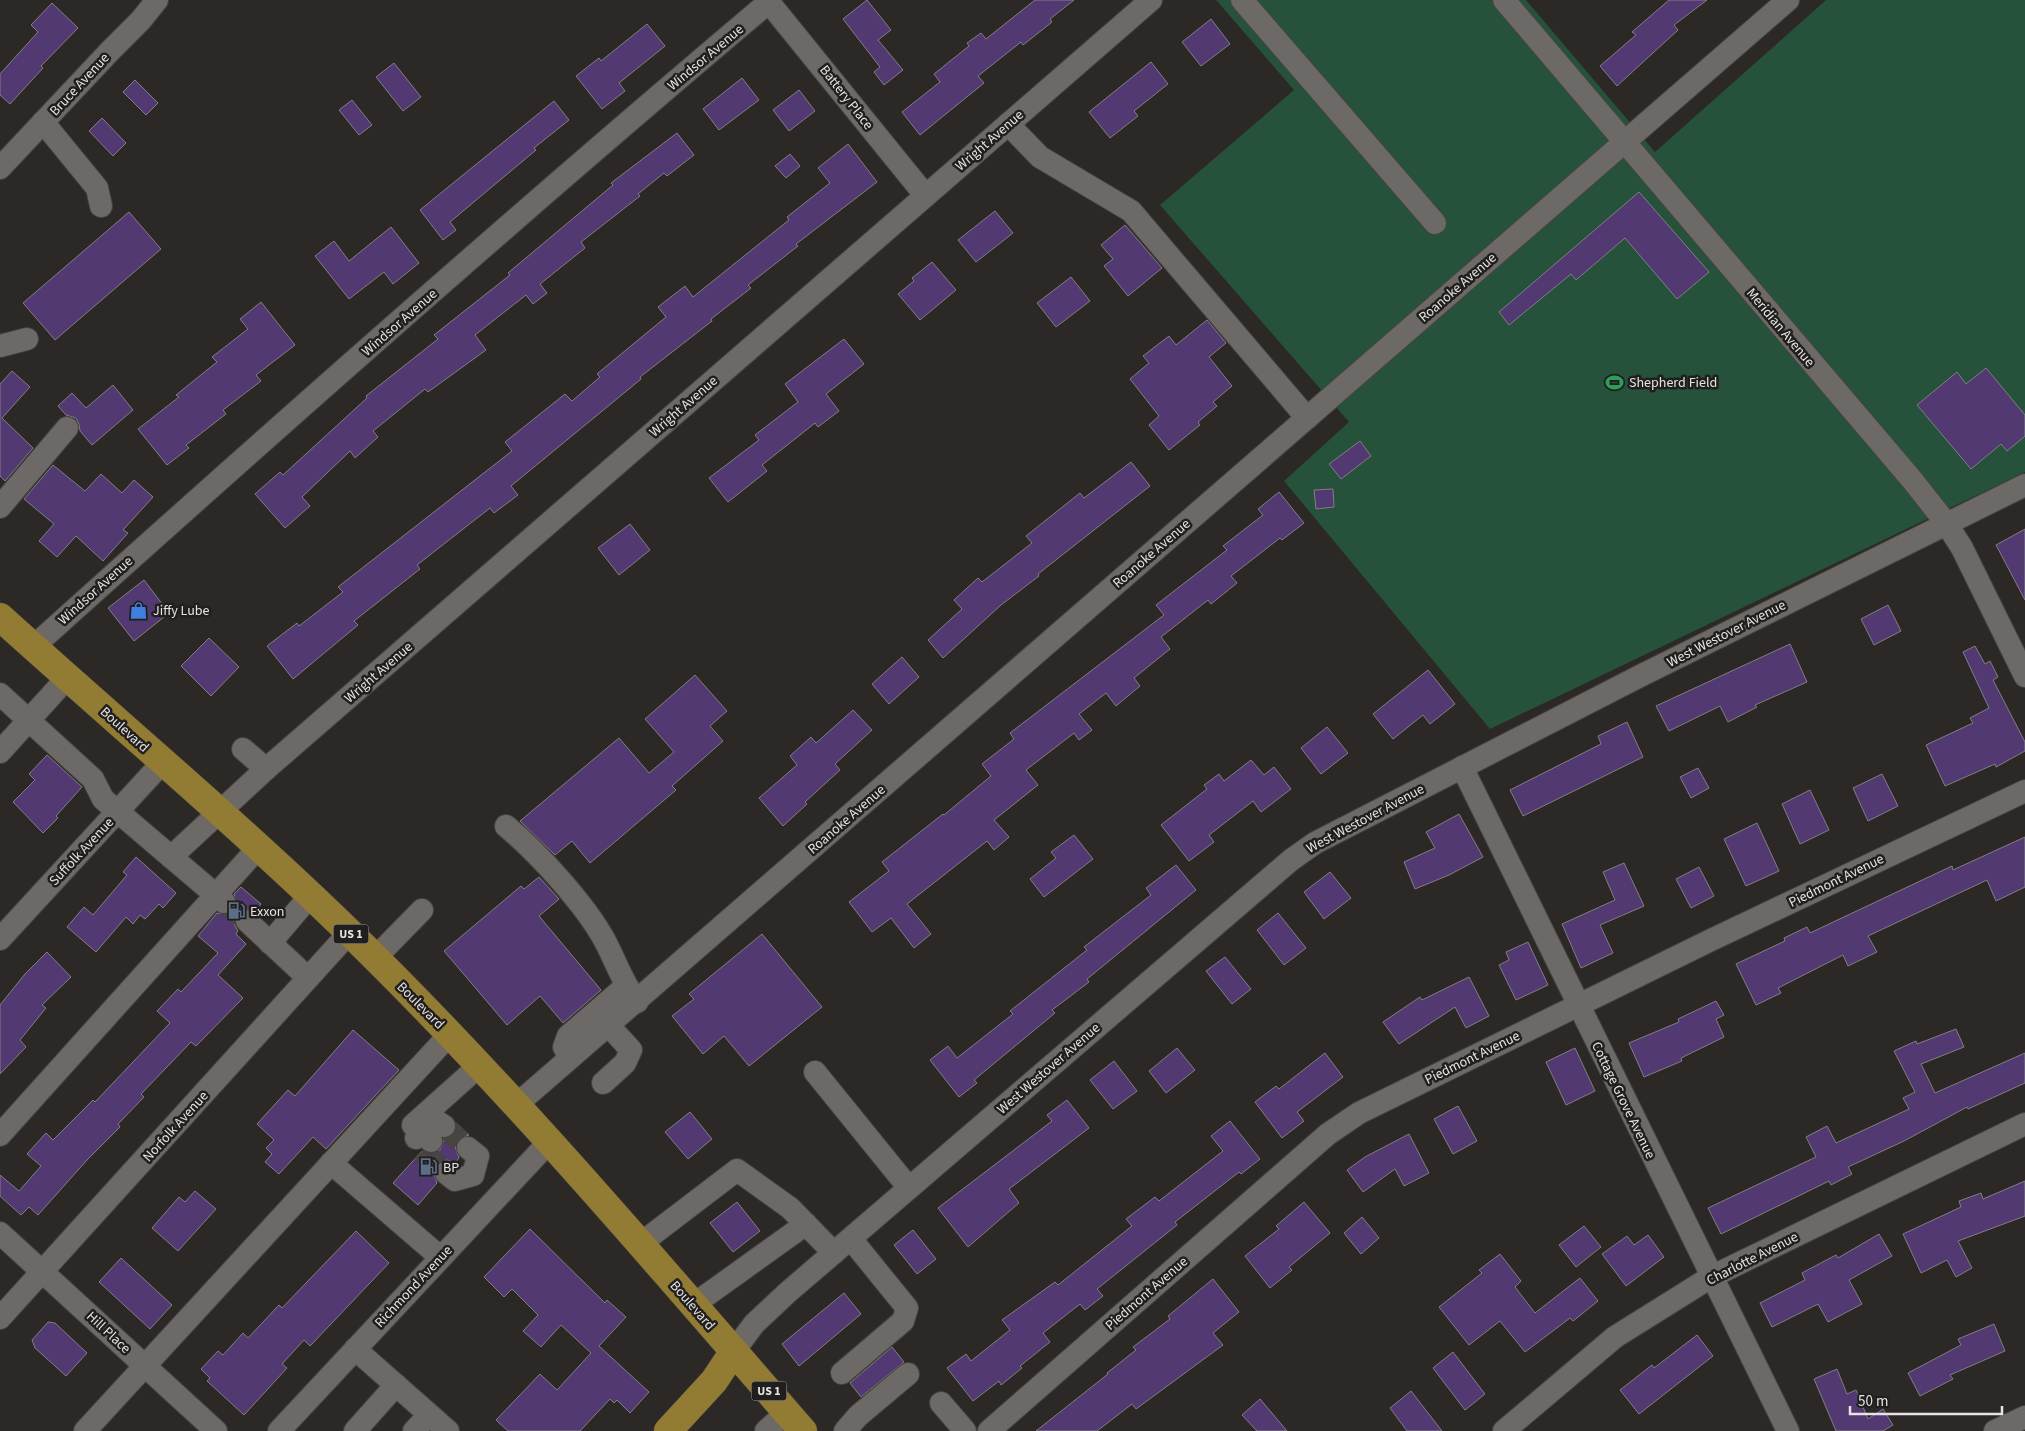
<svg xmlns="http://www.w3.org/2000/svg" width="2025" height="1431" font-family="'Source Sans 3',sans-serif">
  <rect width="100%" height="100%" fill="#2b2826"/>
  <polygon fill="#26513b" points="1216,0 1526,0 1655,152 1826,0 2025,0 2025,472 1490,729 1284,481 1349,422 1160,205 1294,90"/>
  <g fill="#533972" stroke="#807f83">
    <polygon points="867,0 891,30 878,40 903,70 884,85 874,72 880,67 843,19"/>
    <polygon points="1035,0 1074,0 1050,19 1052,22 1023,45 1021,42 978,76 984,83 920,135 902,112 940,82 934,74 969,46 967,43 981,33 986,39"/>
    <polygon points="1669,0 1707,0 1674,25 1678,30 1617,86 1600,66 1636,35 1632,32"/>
    <polygon points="52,3 78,28 41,66 43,68 10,104 0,95 0,74 38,32 31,25"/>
    <polygon points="1211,19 1230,44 1201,66 1182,42"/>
    <polygon points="647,24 665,46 619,83 625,91 602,109 576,76 599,58 601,61"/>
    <polygon points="1151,62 1168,84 1134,111 1138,116 1110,138 1089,112"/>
    <polygon points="394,63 421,97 403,111 376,77"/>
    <polygon points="742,78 759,100 719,130 703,109"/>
    <polygon points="135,80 158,103 146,115 123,92"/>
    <polygon points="799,90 815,111 789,131 773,110"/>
    <polygon points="352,100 372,125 359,135 339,110"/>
    <polygon points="554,101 569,120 534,148 536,150 450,222 456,230 443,240 420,210"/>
    <polygon points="102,118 126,143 113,156 89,131"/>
    <polygon points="677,133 694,155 667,176 664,173 638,194 640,196 581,242 585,248 540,284 547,293 533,304 526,295 475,335 486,350 428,392 425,389 373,431 378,437 355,458 350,451 302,497 310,506 285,528 255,494 280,472 283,475 367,398 366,396 438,339 434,335 510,275 508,273 613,185 611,183"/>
    <polygon points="848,144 877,182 796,244 798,246 748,285 751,288 711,319 712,321 640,377 641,379 511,486 518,495 494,513 490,508 417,565 420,569 354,621 358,625 293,679 267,646 297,623 299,626 343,592 338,587 512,451 505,442 565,394 572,401 600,377 597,374 666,317 658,307 685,286 693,297 789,220 787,217 830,183 818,168"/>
    <polygon points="790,154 800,166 786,178 775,166"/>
    <polygon points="1639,192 1709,272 1677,299 1625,238 1576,280 1571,274 1509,325 1499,312"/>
    <polygon points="995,211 1013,233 976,262 958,240"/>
    <polygon points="129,212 161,249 55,340 23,303"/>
    <polygon points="1125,225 1162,268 1128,296 1104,266 1113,259 1101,245"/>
    <polygon points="391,227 419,263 393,284 384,272 349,299 315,256 334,241 349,261"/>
    <polygon points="932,262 956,290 920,320 898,294 914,281 912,278"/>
    <polygon points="1071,277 1090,301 1056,327 1037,303"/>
    <polygon points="261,302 295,345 256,375 261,381 223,410 226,414 186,445 189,448 167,465 138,429 179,397 176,395 217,362 212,357 248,329 240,319"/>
    <polygon points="1207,320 1226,343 1209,357 1232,386 1213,402 1217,406 1198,422 1200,425 1169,450 1149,425 1159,416 1130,379 1149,363 1143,356 1169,336 1176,345"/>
    <polygon points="844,339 864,364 826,394 839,411 818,427 815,423 762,465 767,471 728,502 709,478 759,440 755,435 798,402 785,384"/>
    <polygon points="1986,368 2025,415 2025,436 2007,451 2001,444 1971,469 1917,405 1957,372 1966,384"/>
    <polygon points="12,371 30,387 2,418 33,448 5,481 0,476 0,384"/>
    <polygon points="113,385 133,410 92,445 80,431 79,424 76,418 66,415 58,406 72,393 86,408"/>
    <polygon points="1360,441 1371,456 1341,479 1329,464"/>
    <polygon points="1131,462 1150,486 1038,574 1039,576 1001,605 943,658 928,640 962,609 954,600 978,578 982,582 1032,543 1026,536 1080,493 1084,498"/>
    <polygon points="53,465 85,491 101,474 122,493 134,480 153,497 123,530 128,533 103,561 76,536 57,557 39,541 54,524 24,499"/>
    <polygon points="1333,489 1334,507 1316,509 1314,490"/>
    <polygon points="1279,492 1304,523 1282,540 1280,538 1231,576 1237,583 1211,604 1208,600 1161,637 1170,649 1134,678 1140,686 1116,706 1106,693 1079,714 1092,730 1079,740 1074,733 1026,770 1038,785 994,820 1009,837 994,850 987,841 907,904 931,934 914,948 891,918 872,932 849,902 889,871 882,862 943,814 944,815 991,776 982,764 1014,739 1010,733 1164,615 1156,605 1227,550 1223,546 1263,515 1258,509"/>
    <polygon points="630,524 650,550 619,575 598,548"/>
    <polygon points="2025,529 2025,600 1996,545"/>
    <polygon points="144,580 169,613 134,641 108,608"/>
    <polygon points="1888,605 1901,631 1874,645 1861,619"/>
    <polygon points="209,638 239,667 211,696 181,666"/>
    <polygon points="1790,644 1807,682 1755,705 1757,707 1728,722 1720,706 1669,731 1656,706"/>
    <polygon points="1975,646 1985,664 1990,661 1998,677 1993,680 2025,742 2025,751 1996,767 1995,764 1945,786 1926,745 1973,723 1970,718 1989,708 1963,652"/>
    <polygon points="902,657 919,677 889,704 872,684"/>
    <polygon points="1428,670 1455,704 1430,724 1423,715 1393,739 1373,714"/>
    <polygon points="695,675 727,711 710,726 723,741 672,786 676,790 590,863 572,841 555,855 520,821 619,738 649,773 674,752 645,719"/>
    <polygon points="853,710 872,730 835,764 840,770 805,802 807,804 783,826 759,798 797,765 790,756 811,737 816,743"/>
    <polygon points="1627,722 1643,757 1523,816 1510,790 1601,744 1598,736"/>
    <polygon points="1327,727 1348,753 1321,774 1301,748"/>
    <polygon points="47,755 82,787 56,816 58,818 43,833 13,802 35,780 29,774"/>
    <polygon points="1251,760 1264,775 1274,767 1291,789 1261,812 1253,801 1209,835 1214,842 1189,861 1161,825 1207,789 1204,785 1219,774 1224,781"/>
    <polygon points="1698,768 1709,788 1691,798 1680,777"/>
    <polygon points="1882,774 1898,806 1868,821 1853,788"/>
    <polygon points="1810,790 1829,830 1800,844 1782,804"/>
    <polygon points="1459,814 1483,857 1449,875 1415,889 1404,862 1435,848 1426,832"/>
    <polygon points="1757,823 1779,871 1746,886 1724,839"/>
    <polygon points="1074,835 1093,859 1044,897 1030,879 1056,858 1051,852"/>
    <polygon points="2025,837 2025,887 1996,901 1987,880 1868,936 1877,952 1848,966 1843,955 1778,988 1781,993 1756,1005 1736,964 1785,941 1784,938 1807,927 1810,933 1952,866 1953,870"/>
    <polygon points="136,857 176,893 163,908 159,904 145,919 140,915 133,924 126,917 96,952 67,927 84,907 93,915 127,875 123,872"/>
    <polygon points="1624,863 1644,906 1600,925 1613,953 1581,968 1562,924 1615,900 1603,872"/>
    <polygon points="1176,865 1196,890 1087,979 1089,982 1052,1010 1055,1013 974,1080 977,1083 959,1097 930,1060 948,1046 957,1058 1013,1014 1010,1011 1087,950 1084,947 1151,895 1146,888"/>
    <polygon points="1699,867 1714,896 1691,908 1676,879"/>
    <polygon points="1330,872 1351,898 1324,919 1304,892"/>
    <polygon points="539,877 559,899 539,916 601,990 563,1023 540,996 507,1025 444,951 521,886 524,889"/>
    <polygon points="241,887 261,904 255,911 244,908 237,912 234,924 238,931 236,934 246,944 218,975 243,998 196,1046 191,1042 141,1094 144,1097 118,1124 120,1127 87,1160 38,1215 29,1207 21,1215 0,1196 0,1175 19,1191 41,1166 27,1154 46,1133 53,1140 93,1100 95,1102 170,1023 157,1011 178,989 181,992 218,953 198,936 217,913 228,914 234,911 237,904 234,894"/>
    <polygon points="1278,913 1306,948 1284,965 1257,930"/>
    <polygon points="762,934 822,1007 749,1066 724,1036 703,1054 672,1016 694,999 689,994"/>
    <polygon points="1528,942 1548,985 1516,1000 1499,965 1509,960 1506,952"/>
    <polygon points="47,952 71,977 42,1005 46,1008 20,1040 26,1047 0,1074 0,1005 25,974"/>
    <polygon points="1225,957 1251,989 1232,1004 1206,971"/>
    <polygon points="1469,977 1489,1016 1466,1028 1455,1007 1399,1044 1383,1022 1420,997 1422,1000"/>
    <polygon points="1716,1001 1724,1015 1716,1019 1724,1037 1681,1058 1682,1061 1644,1077 1629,1043 1679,1022 1678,1019"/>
    <polygon points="1956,1029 1964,1047 1921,1064 1935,1093 2025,1053 2025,1083 1968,1109 1967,1107 1904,1141 1848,1167 1852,1174 1831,1185 1829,1181 1721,1234 1708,1208 1816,1157 1806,1137 1827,1126 1836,1143 1909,1109 1903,1098 1915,1092 1894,1051 1916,1041 1917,1044"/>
    <polygon points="353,1030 399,1070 326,1149 313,1137 279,1174 265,1162 272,1154 266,1148 274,1140 257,1124 288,1090 295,1096"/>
    <polygon points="1177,1048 1195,1070 1166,1093 1149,1071"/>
    <polygon points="1575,1048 1595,1091 1566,1105 1546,1062"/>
    <polygon points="1325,1053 1343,1077 1297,1112 1304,1121 1282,1138 1255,1102 1276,1086 1279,1089"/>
    <polygon points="1114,1061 1137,1091 1113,1109 1090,1080"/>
    <polygon points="1067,1100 1089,1128 1009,1189 1019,1203 968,1247 938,1208 1052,1121 1047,1115"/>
    <polygon points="1458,1106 1477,1141 1453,1154 1434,1119"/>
    <polygon points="690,1112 712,1139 688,1159 665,1132"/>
    <polygon points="1230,1121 1260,1159 1241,1174 1239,1172 1175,1222 1177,1225 1097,1289 1103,1296 1085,1310 1080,1304 1043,1333 1050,1342 1020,1366 1022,1368 1001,1385 999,1381 973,1401 947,1368 966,1354 971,1361 1010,1330 1002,1320 1055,1282 1058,1285 1132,1226 1126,1219 1155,1197 1159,1201 1223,1151 1211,1136"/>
    <polygon points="457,1124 469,1135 458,1139 455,1146 459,1158 455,1163 447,1160 436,1165 433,1172 437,1183 418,1205 393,1183 422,1151 429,1154 440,1150 444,1139 455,1133"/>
    <polygon points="1409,1134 1429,1173 1404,1186 1395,1169 1363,1192 1347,1170 1365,1157"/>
    <polygon points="2025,1181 2025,1216 1958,1241 1972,1268 1956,1277 1947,1260 1921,1273 1903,1234 1961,1207 1959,1201 1981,1193 1983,1199"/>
    <polygon points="195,1191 216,1209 178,1251 152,1228 179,1197 185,1202"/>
    <polygon points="737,1202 760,1231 733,1252 710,1223"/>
    <polygon points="1304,1202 1330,1233 1289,1267 1292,1270 1270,1288 1245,1256 1279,1229 1276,1226"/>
    <polygon points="1362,1217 1379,1238 1361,1254 1344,1233"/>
    <polygon points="1584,1226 1601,1247 1576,1267 1559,1245"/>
    <polygon points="530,1229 605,1303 607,1300 626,1317 599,1346 649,1392 630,1413 617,1400 614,1403 610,1399 580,1431 508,1431 496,1420 540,1374 557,1390 591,1353 561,1325 541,1347 523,1331 538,1315 512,1289 504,1297 484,1277"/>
    <polygon points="913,1230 936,1259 917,1274 894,1245"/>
    <polygon points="356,1231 389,1263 310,1346 304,1340 282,1364 287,1368 244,1415 207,1381 210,1378 201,1369 218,1351 223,1355 243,1333 248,1338 279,1305 282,1308"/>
    <polygon points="1879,1234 1892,1256 1849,1280 1862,1304 1828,1322 1818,1304 1772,1327 1760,1303 1805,1280 1802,1273 1836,1255 1838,1258"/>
    <polygon points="1648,1235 1664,1257 1626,1286 1602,1254 1627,1236 1634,1245"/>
    <polygon points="1500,1254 1521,1281 1515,1287 1535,1313 1580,1278 1598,1301 1573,1321 1570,1318 1525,1352 1500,1321 1469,1345 1439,1307 1482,1273 1479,1270"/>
    <polygon points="121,1258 172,1305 150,1329 99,1282"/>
    <polygon points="1213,1279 1239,1312 1213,1333 1223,1345 1136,1409 1132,1404 1097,1431 1036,1431 1108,1374 1107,1373 1136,1350 1133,1347 1170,1319 1168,1316"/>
    <polygon points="844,1293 861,1314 799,1366 782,1344"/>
    <polygon points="48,1322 55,1323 87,1353 66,1376 35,1348 32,1340"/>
    <polygon points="1994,1324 2005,1351 1950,1375 1953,1379 1920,1396 1908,1373 1961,1345 1958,1339"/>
    <polygon points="1697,1335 1713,1356 1639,1414 1620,1390 1652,1365 1654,1368"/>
    <polygon points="892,1347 904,1362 861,1397 850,1383"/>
    <polygon points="1453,1352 1485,1394 1465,1410 1433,1368"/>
    <polygon points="1837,1369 1847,1394 1856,1390 1868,1419 1883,1409 1893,1425 1883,1431 1836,1431 1814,1379"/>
    <polygon points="1411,1391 1442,1431 1407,1431 1390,1408"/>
    <polygon points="1260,1399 1287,1431 1257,1431 1242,1415"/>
  </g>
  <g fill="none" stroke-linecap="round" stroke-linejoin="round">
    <g stroke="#474442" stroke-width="22" stroke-dasharray="22 11" stroke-linecap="butt">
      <polyline points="224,902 247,921"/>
      <polyline points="444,1126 468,1148"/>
      <polyline points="422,1151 446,1173"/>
    </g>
    <defs>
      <g id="minor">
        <polyline points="767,0 925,195"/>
        <polyline points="1242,0 1435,223"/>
        <polyline points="1504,0 1913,481 1946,523 1962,548 2025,676"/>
        <polyline points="43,122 97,188 101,206"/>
        <polyline points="1008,124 1040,157 1131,211 1307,418"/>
        <polyline points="0,168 110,51 141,20 157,0"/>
        <polyline points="0,346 27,339"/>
        <polyline points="0,507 67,428"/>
        <path d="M 33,647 C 275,429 520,212 769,2"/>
        <polyline points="0,694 93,779 103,799 224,902"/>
        <polyline points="243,749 266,769"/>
        <polyline points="0,752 67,678"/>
        <polyline points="1462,767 1788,1431"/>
        <path d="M 506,826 C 538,853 585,904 605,941 C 616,962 623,983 637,1002"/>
        <polyline points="171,857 266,769 1151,0"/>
        <polyline points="247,921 308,978"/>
        <polyline points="0,939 162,763"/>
        <polyline points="270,943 310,896"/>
        <polyline points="375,958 422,910"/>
        <polyline points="570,1058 564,1047 568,1036 626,986"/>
        <polyline points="815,1072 909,1188"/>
        <polyline points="603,1083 625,1063 631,1050 609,1026"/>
        <polyline points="515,1106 1788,0"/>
        <polyline points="0,1135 258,848"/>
        <polyline points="416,1138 419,1131 438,1122 444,1126"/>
        <polyline points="431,1141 413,1125 479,1066"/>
        <polyline points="331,1163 440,1257"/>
        <polyline points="446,1173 455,1180 473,1175 478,1156 468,1148"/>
        <polyline points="0,1233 216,1431"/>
        <polyline points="640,1244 737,1170 790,1208 834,1253"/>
        <polyline points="693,1305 806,1224"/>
        <polyline points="0,1318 349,933"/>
        <polyline points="355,1349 448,1431"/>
        <polyline points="734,1351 754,1324 787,1293 1291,860 1315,843 1642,675 2025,485"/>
        <polyline points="842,1373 903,1321 907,1308 851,1239"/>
        <polyline points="941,1403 965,1431"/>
        <polyline points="85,1431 450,1034"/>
        <polyline points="279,1431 549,1142"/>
        <polyline points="355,1431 396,1385"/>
        <polyline points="414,1431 429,1415"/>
        <polyline points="766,1431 787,1412"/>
        <polyline points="845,1431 858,1416 908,1374"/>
        <polyline points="989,1431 1328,1134 1359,1113 1711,940 2025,791"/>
        <polyline points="1504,1431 1615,1337 1711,1277 2025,1124"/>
        <polyline points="1995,1431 2025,1417"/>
      </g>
      <g id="major">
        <path d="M 0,617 C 116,722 238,824 350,933 C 511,1090 656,1262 803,1431"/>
        <polyline points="668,1431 714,1381 734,1351"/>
      </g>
    </defs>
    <use href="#minor" stroke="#464442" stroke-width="24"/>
    <use href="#major" stroke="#464442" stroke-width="29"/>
    <use href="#minor" stroke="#6c6966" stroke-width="22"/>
    <use href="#major" stroke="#927b32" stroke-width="28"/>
  </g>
  <defs>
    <symbol id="stadium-bare" viewBox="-9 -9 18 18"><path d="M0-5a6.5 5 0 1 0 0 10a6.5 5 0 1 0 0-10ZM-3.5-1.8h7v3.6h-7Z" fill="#2e9e5b" stroke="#211f1d" stroke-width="2.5" paint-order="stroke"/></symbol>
    <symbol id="shop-bare" viewBox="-9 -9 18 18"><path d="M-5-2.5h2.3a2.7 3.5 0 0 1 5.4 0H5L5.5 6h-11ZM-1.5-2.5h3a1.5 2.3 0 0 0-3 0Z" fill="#3f7fe0" stroke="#211f1d" stroke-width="2.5" paint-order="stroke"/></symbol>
    <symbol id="fuel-bare" viewBox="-9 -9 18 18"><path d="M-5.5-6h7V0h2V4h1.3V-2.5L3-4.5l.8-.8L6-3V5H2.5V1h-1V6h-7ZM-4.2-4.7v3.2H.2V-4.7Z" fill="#5c6f8a" stroke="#211f1d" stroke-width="2.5" paint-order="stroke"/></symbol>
  </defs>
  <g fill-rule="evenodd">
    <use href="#stadium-bare" x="1602" y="370" width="25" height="25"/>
    <use href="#shop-bare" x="126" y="598" width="25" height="25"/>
    <use href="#fuel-bare" x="224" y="898" width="25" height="25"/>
    <use href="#fuel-bare" x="416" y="1154" width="25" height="25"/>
  </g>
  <g text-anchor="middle" stroke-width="5" stroke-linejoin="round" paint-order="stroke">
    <g fill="#211f1d" stroke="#aba9a8" stroke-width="1">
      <rect x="333.5" y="924.5" width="35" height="19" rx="4"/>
      <rect x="751.5" y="1381.5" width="35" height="19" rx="4"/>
    </g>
    <g font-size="12" font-weight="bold" fill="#e6e4e3">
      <text x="351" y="938">US 1</text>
      <text x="769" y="1395">US 1</text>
    </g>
    <g font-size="14" fill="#e6e4e3" stroke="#211f1d">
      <text transform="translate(705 57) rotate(-40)" y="5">Windsor Avenue</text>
      <text transform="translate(79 84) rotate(-47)" y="5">Bruce Avenue</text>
      <text transform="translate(847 97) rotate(52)" y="5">Battery Place</text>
      <text transform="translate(989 140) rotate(-41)" y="5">Wright Avenue</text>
      <text transform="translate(1457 287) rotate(-41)" y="5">Roanoke Avenue</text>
      <text transform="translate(399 322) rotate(-41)" y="5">Windsor Avenue</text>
      <text transform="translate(1781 327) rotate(50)" y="5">Meridian Avenue</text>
      <text transform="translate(683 406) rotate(-41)" y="5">Wright Avenue</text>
      <text transform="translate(1151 553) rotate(-41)" y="5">Roanoke Avenue</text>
      <text transform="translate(95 590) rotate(-42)" y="5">Windsor Avenue</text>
      <text transform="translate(1726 633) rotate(-27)" y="5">West Westover Avenue</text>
      <text transform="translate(378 672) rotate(-41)" y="5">Wright Avenue</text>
      <text transform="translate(125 729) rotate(42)" y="5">Boulevard</text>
      <text transform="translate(1365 818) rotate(-28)" y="5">West Westover Avenue</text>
      <text transform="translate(846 819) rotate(-41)" y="5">Roanoke Avenue</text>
      <text transform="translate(81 851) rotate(-47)" y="5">Suffolk Avenue</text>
      <text transform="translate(1836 880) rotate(-26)" y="5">Piedmont Avenue</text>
      <text transform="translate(421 1005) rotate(45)" y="5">Boulevard</text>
      <text transform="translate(1472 1057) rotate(-26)" y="5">Piedmont Avenue</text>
      <text transform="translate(1048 1068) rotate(-41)" y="5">West Westover Avenue</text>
      <text transform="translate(1624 1100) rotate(64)" y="5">Cottage Grove Avenue</text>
      <text transform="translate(175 1126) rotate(-48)" y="5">Norfolk Avenue</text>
      <text transform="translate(1752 1258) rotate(-27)" y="5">Charlotte Avenue</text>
      <text transform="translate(413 1286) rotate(-47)" y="5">Richmond Avenue</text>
      <text transform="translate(1146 1293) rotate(-41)" y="5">Piedmont Avenue</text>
      <text transform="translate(693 1305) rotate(49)" y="5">Boulevard</text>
      <text transform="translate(109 1332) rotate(43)" y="5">Hill Place</text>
    </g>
    <g font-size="14" fill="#e6e4e3" stroke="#211f1d" text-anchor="start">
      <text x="1629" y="387">Shepherd Field</text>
      <text x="153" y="615">Jiffy Lube</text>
      <text x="250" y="916">Exxon</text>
      <text x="443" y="1172">BP</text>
    </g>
  </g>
  <path d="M1850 1406v8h152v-8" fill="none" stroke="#e6e4e3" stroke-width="2.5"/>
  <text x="1858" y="1406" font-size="15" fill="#e6e4e3" stroke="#211f1d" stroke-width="4" paint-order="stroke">50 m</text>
</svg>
